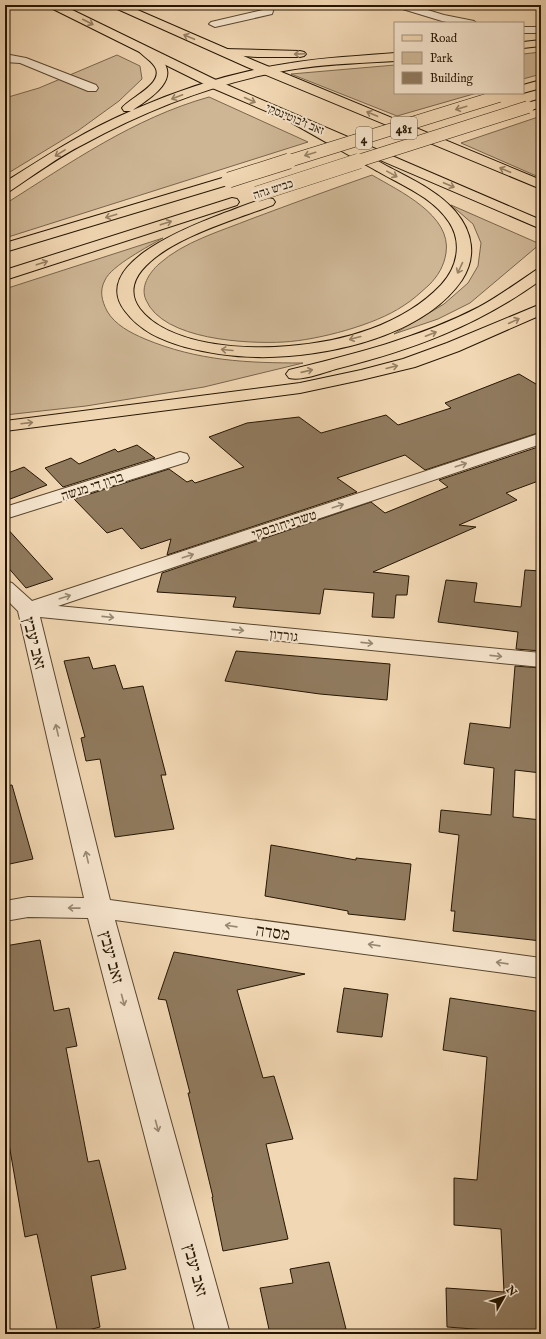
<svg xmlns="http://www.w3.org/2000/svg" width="546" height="1339" font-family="'IM FELL English','Frank Ruhl Libre',serif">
  <rect width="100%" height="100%" fill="#f1d7b3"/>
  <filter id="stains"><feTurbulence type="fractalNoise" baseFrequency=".005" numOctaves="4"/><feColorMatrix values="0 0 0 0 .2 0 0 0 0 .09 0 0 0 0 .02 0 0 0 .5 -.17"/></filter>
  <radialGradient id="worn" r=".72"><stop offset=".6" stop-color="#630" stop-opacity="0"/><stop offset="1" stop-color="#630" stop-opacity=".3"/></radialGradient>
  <g fill="#ceb695" stroke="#7a664c">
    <polygon points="541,52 541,74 523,79 523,54"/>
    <polygon points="117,55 140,66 142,79 119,101 79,130 5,175 5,98 39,88"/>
    <polygon points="395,65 395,93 477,93 397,116 291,74"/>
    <path d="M 209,97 L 308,142 L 5,238 L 5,204 C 70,163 134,118 209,97 Z"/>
    <polygon points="541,116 541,178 461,143"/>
    <path d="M 372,175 C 399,191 452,215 446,253 C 444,266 438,276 429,285 C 421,292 413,300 403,306 C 375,325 318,340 284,342 C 247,344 163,340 146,300 C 140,287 149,273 159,264 C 183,242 221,231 251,219 C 291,204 332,189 372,175 Z"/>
    <polygon points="451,205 540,244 470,303 438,319 394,334 444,304 468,283 478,266 481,243 473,224"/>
    <path d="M 163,238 C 149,246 111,266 105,280 C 99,291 102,301 107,311 C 115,325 131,333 145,339 C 198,361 247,363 303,363 L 204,387 L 86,406 L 5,415 L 5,289 Z"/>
  </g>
  <g fill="#907a5e" stroke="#261602">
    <polygon points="519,374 541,387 541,432 425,470 405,455 337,478 357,492 167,555 171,539 141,549 122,528 107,533 74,499 169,469 187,482 192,480 195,483 244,467 209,437 247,423 299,417 321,433 386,415 398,425 451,408 445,403"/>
    <polygon points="137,445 155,458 63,487 45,468 71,458 79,464 115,449 118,452"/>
    <polygon points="541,446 541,480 506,493 517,500 459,525 476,527 373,572 409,576 407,595 396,595 394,618 372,617 374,593 324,589 320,614 233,607 236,597 157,592 162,573 371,502 385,513 448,487 439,480"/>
    <polygon points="24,467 47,485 5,501 5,474"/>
    <polygon points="5,526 53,579 26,588 5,564"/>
    <polygon points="525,570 541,571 541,651 516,649 518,632 438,622 446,580 477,583 474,602 521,607"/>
    <polygon points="236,651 390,664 387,700 320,694 225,681"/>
    <polygon points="89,657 93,669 115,665 123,689 143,686 166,775 161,775 174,829 115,837 100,759 86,761 81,738 85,737 64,661"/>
    <polygon points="515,666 541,668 541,773 515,770 513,817 541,820 541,941 453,931 455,911 451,911 459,835 439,832 441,810 491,815 494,768 464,764 470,723 510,728"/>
    <polygon points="12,785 33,859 5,865 5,786"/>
    <polygon points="271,845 356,860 356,858 411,864 405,920 348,914 348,911 265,896"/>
    <polygon points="40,940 54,1011 69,1008 77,1046 66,1048 88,1162 99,1160 126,1269 91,1276 100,1327 73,1334 58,1334 37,1234 25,1237 9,1144 5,1145 5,946"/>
    <polygon points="174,952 305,974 237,990 263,1078 274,1076 293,1139 266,1144 288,1239 223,1251 212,1197 213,1197 188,1093 190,1093 166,1000 158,999"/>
    <polygon points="344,988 388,994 382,1037 337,1032"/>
    <polygon points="450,998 541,1012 541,1334 447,1327 446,1288 504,1292 501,1229 454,1225 454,1178 477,1180 487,1057 443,1050"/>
    <polygon points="329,1262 346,1329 317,1334 270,1334 260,1288 293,1283 290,1269"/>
  </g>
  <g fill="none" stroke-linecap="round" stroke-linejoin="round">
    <defs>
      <g id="minor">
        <polygon points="265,5 275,5 272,14 215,27 209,24 211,22 263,10"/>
        <polygon points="395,5 411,5 444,15 474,21 476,23 451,23 442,21 396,7"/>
        <rect x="523" y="27" width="18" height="6"/>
        <polygon points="5,54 26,58 96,85 98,88 96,91 88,91 20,63 5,62"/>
        <polygon points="541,433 541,444 58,606 541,653 541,667 40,617 110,900 541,958 541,978 115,920 230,1334 196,1334 88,918 28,917 5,921 5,901 28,897 84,898 18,611 5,598 5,581 12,583 32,601"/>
        <polygon points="180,452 187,454 189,458 187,462 5,519 5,507"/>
      </g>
      <g id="major">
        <polygon points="48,5 62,5 218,81 541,220 541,229 210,87 49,7"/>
        <polygon points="112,5 126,5 255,61 541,180 541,189 247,67 113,7"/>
      </g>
      <g id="highway">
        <polygon points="541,40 541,46 523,48 523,42"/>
        <path d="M 144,47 C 151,48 156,54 161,59 C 181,80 149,99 133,110 C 183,88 237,71 291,63 C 326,57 360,56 395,53 L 395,61 C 360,63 324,64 289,70 C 218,82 148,109 84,144 C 58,157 34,175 10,191 L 5,192 L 5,182 C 46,156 86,130 131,111 L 124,111 L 122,108 C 129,98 162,85 156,69 C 153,61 143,57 138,50 L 140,48 Z"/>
        <polygon points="224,49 300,51 304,52 306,54 304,56 300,57 257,57 220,54 218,52 220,50"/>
        <polygon points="541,80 541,88 523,93 523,85"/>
        <polygon points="541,99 541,107 528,111 524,110 522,107 524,104"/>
        <path d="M 297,116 C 307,119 317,126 327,132 C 346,143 366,154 385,165 C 409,178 437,190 455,211 C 473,232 477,257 462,280 C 427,331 348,351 289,356 C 254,359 219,356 185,347 C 161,340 140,331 125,311 C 88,263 194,225 224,213 C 239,208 253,201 268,198 L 273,199 L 275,202 L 273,205 C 234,220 169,238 142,270 C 132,282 130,296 140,309 C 169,346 245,350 289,346 C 342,342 403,325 441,285 C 457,268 463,243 449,222 C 433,197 401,185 377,171 C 348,155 321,139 292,123 L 291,120 L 292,117 Z"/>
        <polygon points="229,176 234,177 236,180 234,183 5,252 5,243"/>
        <polygon points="232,198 237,199 239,202 237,205 5,280 5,270"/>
        <path d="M 541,268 L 541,280 C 477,326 412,350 336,369 C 322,373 303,381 289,378 L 286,374 L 289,370 C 354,354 419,338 479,307 C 499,296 517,283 536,270 Z"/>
        <polygon points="541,304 541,315 459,351 415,367 361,380 300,393 5,431 5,421 300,383 361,370 403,359 447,343"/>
      </g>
    </defs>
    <use href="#minor" stroke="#59462e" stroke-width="2"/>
    <use href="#major" stroke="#261602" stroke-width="2"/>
    <use href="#highway" stroke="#261602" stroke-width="2"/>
    <use href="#minor" fill="#f6e5ce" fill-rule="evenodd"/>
    <use href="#major" fill="#f1d7b3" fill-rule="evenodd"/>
    <use href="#highway" fill="#f1d7b3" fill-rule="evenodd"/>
    <defs>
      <g id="highway-bridge-far1">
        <polyline points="286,162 499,96"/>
        <polyline points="355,162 528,107"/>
      </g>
      <g id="highway-bridge">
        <polyline points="229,180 289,161"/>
        <polyline points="257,194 359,161"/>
      </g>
    </defs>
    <use href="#highway-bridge-far1" stroke="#261602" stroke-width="13" stroke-linecap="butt"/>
    <use href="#highway-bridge" stroke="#261602" stroke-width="16" stroke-linecap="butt"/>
    <use href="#highway-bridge-far1" stroke="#f1d7b3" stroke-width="12"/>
    <use href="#highway-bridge" stroke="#f1d7b3" stroke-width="15"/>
  </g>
  <defs><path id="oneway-shaft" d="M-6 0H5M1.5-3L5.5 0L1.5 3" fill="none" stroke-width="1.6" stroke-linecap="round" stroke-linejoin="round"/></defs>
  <g stroke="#968063">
    <use href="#oneway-shaft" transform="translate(88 22) rotate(27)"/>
    <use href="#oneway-shaft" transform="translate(189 37) rotate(-157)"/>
    <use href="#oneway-shaft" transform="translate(300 54) rotate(178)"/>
    <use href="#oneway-shaft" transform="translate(177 97) rotate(159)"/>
    <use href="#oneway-shaft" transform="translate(250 100) rotate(24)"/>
    <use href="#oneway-shaft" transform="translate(461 108) rotate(163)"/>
    <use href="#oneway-shaft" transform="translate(372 114) rotate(-157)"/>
    <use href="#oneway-shaft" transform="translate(60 153) rotate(148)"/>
    <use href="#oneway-shaft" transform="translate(310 154) rotate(163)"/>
    <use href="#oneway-shaft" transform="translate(505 170) rotate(-157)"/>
    <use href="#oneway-shaft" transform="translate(392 174) rotate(29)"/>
    <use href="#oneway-shaft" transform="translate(449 185) rotate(23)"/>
    <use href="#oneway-shaft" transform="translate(111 216) rotate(163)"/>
    <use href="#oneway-shaft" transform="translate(166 223) rotate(-18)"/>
    <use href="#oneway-shaft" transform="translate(42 263) rotate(-18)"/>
    <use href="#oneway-shaft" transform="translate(460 268) rotate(115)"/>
    <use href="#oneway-shaft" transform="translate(514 321) rotate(-25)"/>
    <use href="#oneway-shaft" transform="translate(431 334) rotate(-21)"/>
    <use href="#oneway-shaft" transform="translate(355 338) rotate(165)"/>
    <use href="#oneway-shaft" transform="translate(227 350) rotate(-175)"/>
    <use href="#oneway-shaft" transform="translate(392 367) rotate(-14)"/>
    <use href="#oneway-shaft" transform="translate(307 371) rotate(-13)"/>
    <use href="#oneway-shaft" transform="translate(27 423) rotate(-7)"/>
  </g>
  <g stroke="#988872">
    <use href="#oneway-shaft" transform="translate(461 465) rotate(-18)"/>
    <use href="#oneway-shaft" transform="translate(338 506) rotate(-18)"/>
    <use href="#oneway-shaft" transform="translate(188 556) rotate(-18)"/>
    <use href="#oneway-shaft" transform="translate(65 597) rotate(-18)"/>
    <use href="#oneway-shaft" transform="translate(108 617) rotate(6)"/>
    <use href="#oneway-shaft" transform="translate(238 630) rotate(6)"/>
    <use href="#oneway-shaft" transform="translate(367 643) rotate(6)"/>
    <use href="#oneway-shaft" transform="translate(496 656) rotate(6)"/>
    <use href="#oneway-shaft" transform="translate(57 730) rotate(-103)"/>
    <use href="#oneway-shaft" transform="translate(87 857) rotate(-103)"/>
    <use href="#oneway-shaft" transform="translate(74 908) rotate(-179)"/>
    <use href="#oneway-shaft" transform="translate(231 926) rotate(-172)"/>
    <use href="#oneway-shaft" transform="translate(374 945) rotate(-172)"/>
    <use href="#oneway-shaft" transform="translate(502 963) rotate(-172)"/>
    <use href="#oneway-shaft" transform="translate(123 1000) rotate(75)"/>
    <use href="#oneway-shaft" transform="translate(157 1126) rotate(75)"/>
  </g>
  <g text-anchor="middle" stroke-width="4" stroke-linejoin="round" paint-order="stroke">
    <g font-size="12" fill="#261602" stroke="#f6e5ce">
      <text transform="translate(295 119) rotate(23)" y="4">זאב ז'בוטינסקי</text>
      <text transform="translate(273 189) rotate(-18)" y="4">כביש גהה</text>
    </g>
    <g fill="#f6e5ce" stroke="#64543f" stroke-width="1">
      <rect x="391" y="117" width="26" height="22" rx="3"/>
      <rect x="356" y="127" width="16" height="22" rx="3"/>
    </g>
    <g font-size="13" font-weight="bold" fill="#261602">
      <text x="404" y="133">481</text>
      <text x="364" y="143">4</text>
    </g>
    <g font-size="14" fill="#261602" stroke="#f6e5ce">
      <text transform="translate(92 486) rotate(-18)" y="5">ברון די מנשה</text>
      <text transform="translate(284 524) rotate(-18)" y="5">טשרניחובסקי</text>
      <text transform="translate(284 635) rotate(6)" y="5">גורדון</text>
    </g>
    <g font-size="17" fill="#261602" stroke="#f6e5ce">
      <text transform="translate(35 643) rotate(76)" y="6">זאב יעבץ</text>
      <text transform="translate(273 932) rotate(8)" y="6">מסדה</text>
      <text transform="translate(112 957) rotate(75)" y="6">זאב יעבץ</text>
      <text transform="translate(196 1270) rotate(75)" y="6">זאב יעבץ</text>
    </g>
  </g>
  <rect width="546" height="1339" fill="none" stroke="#f1d7b3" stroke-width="20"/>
  <rect x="6" y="6" width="534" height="1327" fill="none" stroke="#261602" stroke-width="2"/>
  <rect x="10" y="10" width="526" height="1319" fill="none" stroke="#261602"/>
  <rect x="394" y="22" width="130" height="72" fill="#f6e5ce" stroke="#a3927c"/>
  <rect x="402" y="35" width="20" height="6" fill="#f1d7b3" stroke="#a3927c"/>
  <text x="430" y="42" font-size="12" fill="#261602">Road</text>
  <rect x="402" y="52" width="20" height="12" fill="#ceb695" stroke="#a3927c"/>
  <text x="430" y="62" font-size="12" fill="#261602">Park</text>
  <rect x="402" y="72" width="20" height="12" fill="#907a5e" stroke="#a3927c"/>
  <text x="430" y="82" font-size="12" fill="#261602">Building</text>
  <g transform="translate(504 1297) rotate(51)" stroke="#f6e5ce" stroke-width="3" paint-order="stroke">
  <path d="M0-3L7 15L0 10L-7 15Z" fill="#261602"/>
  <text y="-6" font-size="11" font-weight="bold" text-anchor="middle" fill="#261602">N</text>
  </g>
  <rect width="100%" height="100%" filter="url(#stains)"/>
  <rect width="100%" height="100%" fill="url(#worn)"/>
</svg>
